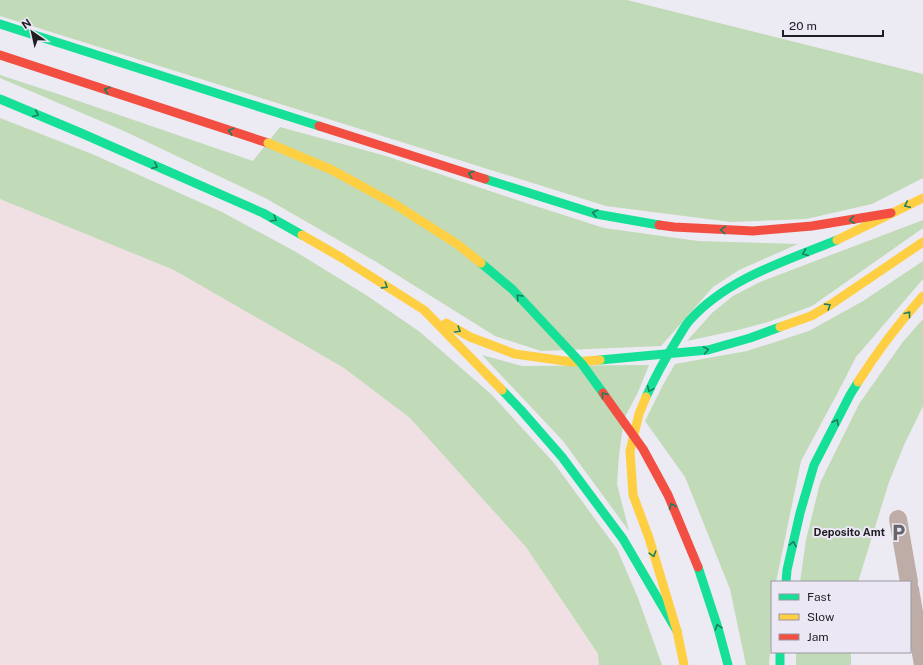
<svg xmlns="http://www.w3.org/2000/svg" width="923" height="665" font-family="'Public Sans',sans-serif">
  <rect width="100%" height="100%" fill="#eceaf2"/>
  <polygon fill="#f0e0e3" points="0,199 174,270 344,368 410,418 526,547 598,655 599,665 0,665"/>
  <g fill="#c1dab7">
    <polygon points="0,0 627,0 923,74 923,178 872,204 806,219 731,222 606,206 0,16"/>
    <polygon points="0,75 61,95 253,161 280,127 386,156 526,203 604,228 698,241 798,244 739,270 713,287 661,346 541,351 495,336 378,263 267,199 124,131 0,78"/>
    <polygon points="0,118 92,154 222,212 296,252 366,295 420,332 492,395 554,463 617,549 638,598 662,665 599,665 598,654 526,547 410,418 344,368 174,270 0,199"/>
    <polygon points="923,220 923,228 812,306 768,322 738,330 687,341 712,313 733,296 760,282"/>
    <polygon points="923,261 923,279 856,357 837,394 801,461 776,582 772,582 772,625 769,665 746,665 730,589 685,477 645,421 663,385 675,364 747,351 809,331 863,301"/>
    <polygon points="923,319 923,406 904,445 889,482 858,582 800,582 806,540 820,483 859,404 902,343"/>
    <polygon points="482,355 522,366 649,365 638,392 624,419 619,455 617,484 629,531 563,441"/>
    <rect x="796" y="652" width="55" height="13"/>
  </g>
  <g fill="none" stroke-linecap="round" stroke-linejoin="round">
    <g stroke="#beada6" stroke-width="18">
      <polyline points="898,519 909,582"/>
      <polyline points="910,589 923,665"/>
    </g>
    <g stroke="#16e098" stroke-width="9">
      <polyline points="0,24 319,126"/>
      <polyline points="0,99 81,133 263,213 302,235"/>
      <polyline points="485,179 596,214 659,225"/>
      <polyline points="600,360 708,350 750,338 780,327"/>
      <polyline points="502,390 521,410 562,457 623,539 677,631"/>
      <path d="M 646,397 C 655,377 666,357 678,338 C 682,332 685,325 690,320 C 728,278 786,261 837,240"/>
      <polyline points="786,582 787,570 800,513 814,465 850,395 858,382"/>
      <polyline points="780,652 780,665"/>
    </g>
    <g stroke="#ffcf43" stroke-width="9">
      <polyline points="302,235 342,258 424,310 502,390"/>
      <polyline points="837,240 923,198"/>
      <polyline points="446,323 470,337 515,354 572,362 600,360"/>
      <polyline points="780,327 811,316 830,305 923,242"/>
      <path d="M 858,382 C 877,352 899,323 923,296"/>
      <polyline points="646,397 639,414 630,451 633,495 649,538 677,631 684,665"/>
    </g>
    <g stroke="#f24e42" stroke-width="9">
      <polyline points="0,55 268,143"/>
      <polyline points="319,126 485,179"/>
      <polyline points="659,225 674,227 753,231 812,226 891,213"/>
    </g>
    <g stroke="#16e098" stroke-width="9">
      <polyline points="481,263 512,289 582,364 603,393"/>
      <polyline points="698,567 718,628 728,665"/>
    </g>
    <polyline stroke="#ffcf43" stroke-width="9" points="268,143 332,170 396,205 457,244 481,263"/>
    <polyline stroke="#f24e42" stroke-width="9" points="603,393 643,449 668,495 698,567"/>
  </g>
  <defs><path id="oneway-chevron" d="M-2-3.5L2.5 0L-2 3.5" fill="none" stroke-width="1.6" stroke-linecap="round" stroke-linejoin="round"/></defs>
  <g stroke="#1b7f5e">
    <use href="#oneway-chevron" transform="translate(107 90) rotate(-162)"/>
    <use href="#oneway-chevron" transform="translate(36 114) rotate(23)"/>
    <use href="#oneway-chevron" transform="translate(231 131) rotate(-162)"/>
    <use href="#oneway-chevron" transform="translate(155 166) rotate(24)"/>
    <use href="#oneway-chevron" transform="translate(471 174) rotate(-163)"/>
    <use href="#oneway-chevron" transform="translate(907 205) rotate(155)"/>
    <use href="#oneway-chevron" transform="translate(595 213) rotate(-166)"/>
    <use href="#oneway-chevron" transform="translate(274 219) rotate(30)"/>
    <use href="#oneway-chevron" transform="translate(852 220) rotate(170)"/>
    <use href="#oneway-chevron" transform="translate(723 230) rotate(-177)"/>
    <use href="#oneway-chevron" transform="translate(805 253) rotate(158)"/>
    <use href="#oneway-chevron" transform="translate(385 286) rotate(32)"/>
    <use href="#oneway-chevron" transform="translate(519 297) rotate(-133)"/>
    <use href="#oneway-chevron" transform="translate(828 306) rotate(-32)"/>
    <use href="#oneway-chevron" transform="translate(908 314) rotate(-52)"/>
    <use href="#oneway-chevron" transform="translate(458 330) rotate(31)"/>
    <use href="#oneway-chevron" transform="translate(706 350) rotate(-10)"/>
    <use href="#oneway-chevron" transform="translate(650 389) rotate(114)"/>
    <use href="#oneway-chevron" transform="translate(604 395) rotate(-126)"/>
    <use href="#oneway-chevron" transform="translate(836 422) rotate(-63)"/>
    <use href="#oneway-chevron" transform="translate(672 506) rotate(-112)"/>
    <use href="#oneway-chevron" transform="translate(793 544) rotate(-78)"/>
    <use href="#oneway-chevron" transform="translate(653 554) rotate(73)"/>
    <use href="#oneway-chevron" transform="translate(718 627) rotate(-107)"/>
  </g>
  <defs>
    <symbol id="parking-bare" viewBox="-9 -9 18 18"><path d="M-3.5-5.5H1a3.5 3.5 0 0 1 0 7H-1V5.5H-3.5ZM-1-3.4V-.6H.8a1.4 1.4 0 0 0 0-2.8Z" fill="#67656b" stroke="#ebe7f5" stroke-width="2.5" paint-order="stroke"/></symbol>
  </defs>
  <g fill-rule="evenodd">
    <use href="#parking-bare" x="886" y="520" width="25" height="25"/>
  </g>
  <g text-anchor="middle" stroke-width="4" stroke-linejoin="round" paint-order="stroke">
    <g font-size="11" font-weight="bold" fill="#201e23" stroke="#ebe7f5" text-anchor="end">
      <text x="885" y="536">Deposito Amt</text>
    </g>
  </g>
  <rect x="771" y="581" width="140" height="72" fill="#ebe7f5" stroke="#9a97a1"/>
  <rect x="779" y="594" width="20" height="6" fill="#16e098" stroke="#9a97a1"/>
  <text x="807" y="601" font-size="12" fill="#201e23">Fast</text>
  <rect x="779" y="614" width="20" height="6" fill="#ffcf43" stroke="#9a97a1"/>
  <text x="807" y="621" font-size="12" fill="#201e23">Slow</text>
  <rect x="779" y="634" width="20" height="6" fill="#f24e42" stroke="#9a97a1"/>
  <text x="807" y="641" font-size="12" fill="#201e23">Jam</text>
  <g transform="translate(32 32) rotate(326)" stroke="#ebe7f5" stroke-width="3" paint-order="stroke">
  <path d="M0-3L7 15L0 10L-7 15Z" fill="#201e23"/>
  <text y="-6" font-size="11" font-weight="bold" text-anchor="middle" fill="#201e23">N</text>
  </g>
  <path d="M783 30v6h100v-6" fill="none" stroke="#201e23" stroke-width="2"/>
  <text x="789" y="30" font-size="12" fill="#201e23" stroke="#ebe7f5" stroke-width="3" paint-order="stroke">20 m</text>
</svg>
